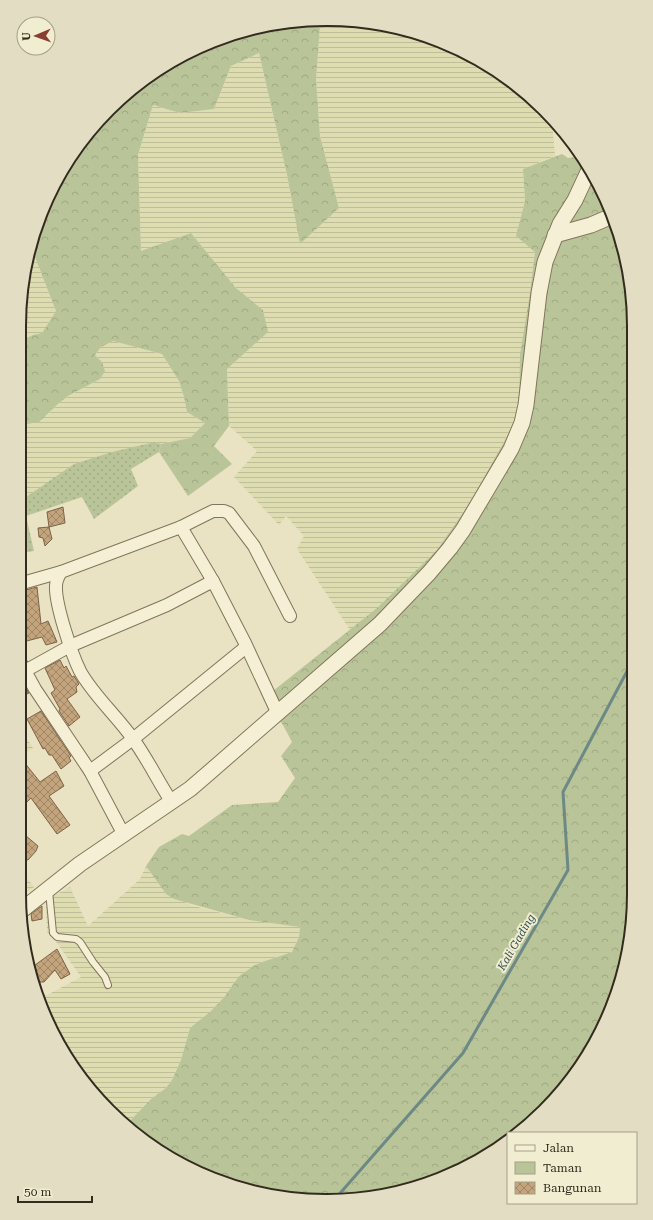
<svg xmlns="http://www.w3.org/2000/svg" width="653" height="1220" font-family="'Roboto Serif',serif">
  <defs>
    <pattern id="farmland-rules" width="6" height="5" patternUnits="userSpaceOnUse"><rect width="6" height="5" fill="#deddb1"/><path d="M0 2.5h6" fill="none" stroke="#bfbe98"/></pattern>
    <pattern id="green-dots" width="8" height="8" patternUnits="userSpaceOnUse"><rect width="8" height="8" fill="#b9c598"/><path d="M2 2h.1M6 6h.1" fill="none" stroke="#a0a983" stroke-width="1.8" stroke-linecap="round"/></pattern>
    <pattern id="forest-crowns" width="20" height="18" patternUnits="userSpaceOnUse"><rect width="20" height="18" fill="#b9c598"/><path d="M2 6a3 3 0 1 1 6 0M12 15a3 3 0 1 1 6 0" fill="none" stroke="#a0a983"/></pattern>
    <pattern id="building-cross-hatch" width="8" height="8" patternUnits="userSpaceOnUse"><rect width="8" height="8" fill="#c3a47c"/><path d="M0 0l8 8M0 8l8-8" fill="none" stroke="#9f8665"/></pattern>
  </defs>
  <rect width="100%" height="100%" fill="#e9e3c3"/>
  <g fill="url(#farmland-rules)">
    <polygon points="331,20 366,22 425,35 480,60 529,95 552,121 555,156 523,169 525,201 517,236 535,251 519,415 469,504 437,550 377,608 350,630 297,549 304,536 286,516 279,525 234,477 257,451 229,426 227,369 267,332 263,310 236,288 191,233 141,252 138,155 153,105 180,113 214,109 231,66 259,53 287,175 300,244 339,208 320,136 316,79 320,25"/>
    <polygon points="35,233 35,257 56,311 42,333 33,335 20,341 20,307 30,247"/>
    <polygon points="113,341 162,354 179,381 184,397 187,412 205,423 190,438 161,444 155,442 19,500 20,423 21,425 46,416 59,403 68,396 100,379 102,362 95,355 101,347"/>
    <polygon points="19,727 33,748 19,758"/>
    <polygon points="146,866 166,894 194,906 249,920 300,927 299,937 292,952 265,961 255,965 239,976 225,996 211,1011 190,1028 181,1060 172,1080 166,1088 151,1099 128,1123 83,1081 35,993 35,989 47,995 81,977 54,939 47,932 46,900 70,887 88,926 140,879"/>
    <polygon points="19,868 34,887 20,897 19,893"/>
  </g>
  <polygon fill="url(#green-dots)" points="155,442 161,444 159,452 131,469 138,486 94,519 82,497 26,516 34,551 21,553 19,549 19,500 29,495 74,464 112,452"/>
  <g fill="url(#forest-crowns)">
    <polygon points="306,20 331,20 320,26 316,79 320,136 339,208 300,244 287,175 259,53 231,66 214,109 180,113 153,105 138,155 141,251 191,233 236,288 263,310 268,332 227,369 229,426 214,446 232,464 188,496 159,452 161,444 190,438 205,423 187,412 184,397 179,381 162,354 113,341 101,347 95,355 102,362 105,371 100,379 68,396 59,403 39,422 21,425 20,423 20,341 33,335 42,333 56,311 35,257 35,233 60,173 95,124 139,83 190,51 247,30"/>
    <polygon points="562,154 568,158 582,156 618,227 631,287 633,913 623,973 593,1047 529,1125 516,1133 508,1133 508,1138 444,1178 347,1200 247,1191 156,1149 128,1123 151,1099 166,1088 172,1080 181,1060 190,1028 211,1011 225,996 239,976 255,965 265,961 292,952 299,937 300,927 249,920 174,899 166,894 146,866 159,847 182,834 189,836 232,805 278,802 295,778 281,756 292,742 283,725 263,699 377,608 437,550 469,504 519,415 520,355 530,293 535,252 516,236 525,201 523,169"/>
  </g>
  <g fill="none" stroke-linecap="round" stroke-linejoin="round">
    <polyline stroke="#6c8986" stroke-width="3" points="335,1199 463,1053 568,870 563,792 633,660"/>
  </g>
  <g fill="url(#building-cross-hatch)" stroke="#7d6344">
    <polygon points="63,507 65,523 49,527 52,539 45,546 43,538 39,537 38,528 49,527 47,512"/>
    <polygon points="37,587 41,624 48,621 57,642 46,645 42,637 19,643 19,635 27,629 24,603 22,603 22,591"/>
    <polygon points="60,660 64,668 66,666 72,677 74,676 79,684 76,687 77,692 67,699 80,717 69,726 59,711 60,709 51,693 55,690 45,668"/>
    <polygon points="19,676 29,693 19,697"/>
    <polygon points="41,711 71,756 69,758 71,761 61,769 52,755 49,755 45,748 43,749 27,719"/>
    <polygon points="24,762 40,782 56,771 64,786 49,796 70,825 57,834 31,798 19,810 19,766"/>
    <polygon points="19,830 38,846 36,851 28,860 21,858 19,856"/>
    <polygon points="42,906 42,919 32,921 31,914"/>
    <polygon points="57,949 70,974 61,979 55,970 44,982 37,982 32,974 31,968"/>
  </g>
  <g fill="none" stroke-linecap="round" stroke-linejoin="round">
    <defs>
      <polyline id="service" points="49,891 53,933 57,937 76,939 80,942 93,962 105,977 108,985"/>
      <g id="minor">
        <polyline points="181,527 213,581"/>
        <polyline points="19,584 61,572"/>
        <polyline points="19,660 35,689 90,771 124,835"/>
        <polyline points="25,671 70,646 167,605 213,581 245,643 278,714"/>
        <polyline points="90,771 133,739 246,647"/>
        <path d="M 171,801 C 158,781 147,758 133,739 C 117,716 93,695 80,671 C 72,655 55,604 56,586 C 56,580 58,577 61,572 L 181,527 L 213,511 L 224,511 L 229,513 L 254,546 L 290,616"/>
      </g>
      <g id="tertiary">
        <polyline points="555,235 591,225 612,216"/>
        <polyline points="22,910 80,864 190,789 204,777 380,624 429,573 450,548 463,530 511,449 522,423 526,405 539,293 545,262 560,224 575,200 589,170"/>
      </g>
    </defs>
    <use href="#service" stroke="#81755b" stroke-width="8"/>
    <use href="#minor" stroke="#81755b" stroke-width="14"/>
    <use href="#tertiary" stroke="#81755b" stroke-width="17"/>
    <use href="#service" stroke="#f5f0d5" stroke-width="6"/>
    <use href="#minor" stroke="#f5f0d5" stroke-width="12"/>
    <use href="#tertiary" stroke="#f5f0d5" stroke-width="15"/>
  </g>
  <g text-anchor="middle" stroke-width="4" stroke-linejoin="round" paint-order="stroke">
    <g font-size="11" font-style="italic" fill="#2f4e51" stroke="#f1edd1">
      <text transform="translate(516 942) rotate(-60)" y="4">Kali Gading</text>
    </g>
  </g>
  <path d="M0 0H653V1220H0ZM326 26H327A300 300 0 0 1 627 326V894A300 300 0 0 1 327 1194H326A300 300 0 0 1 26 894V326A300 300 0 0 1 326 26Z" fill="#e2ddc3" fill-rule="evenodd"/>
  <path fill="none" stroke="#322b1e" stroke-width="2" d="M326 26H327A300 300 0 0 1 627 326V894A300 300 0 0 1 327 1194H326A300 300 0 0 1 26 894V326A300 300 0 0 1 326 26Z"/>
  <rect x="507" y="1132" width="130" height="72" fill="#f1edd1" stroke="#a59f89"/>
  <rect x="515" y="1145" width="20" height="6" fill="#f5f0d5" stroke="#a59f89"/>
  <text x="543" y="1152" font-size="12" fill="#322b1e">Jalan</text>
  <rect x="515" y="1162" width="20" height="12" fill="#b9c598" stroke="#a59f89"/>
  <text x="543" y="1172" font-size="12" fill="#322b1e">Taman</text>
  <rect x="515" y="1182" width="20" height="12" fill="url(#building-cross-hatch)" stroke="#a59f89"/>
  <text x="543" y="1192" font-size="12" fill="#322b1e">Bangunan</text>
  <g transform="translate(36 36) rotate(268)"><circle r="19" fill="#f1edd1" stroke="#a59f89"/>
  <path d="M0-3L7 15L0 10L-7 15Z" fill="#8a3e32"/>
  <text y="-6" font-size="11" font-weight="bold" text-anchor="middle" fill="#322b1e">U</text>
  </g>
  <path d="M18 1196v6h74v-6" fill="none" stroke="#322b1e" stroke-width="2"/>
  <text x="24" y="1196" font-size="12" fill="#322b1e" stroke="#f1edd1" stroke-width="3" paint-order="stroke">50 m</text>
</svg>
